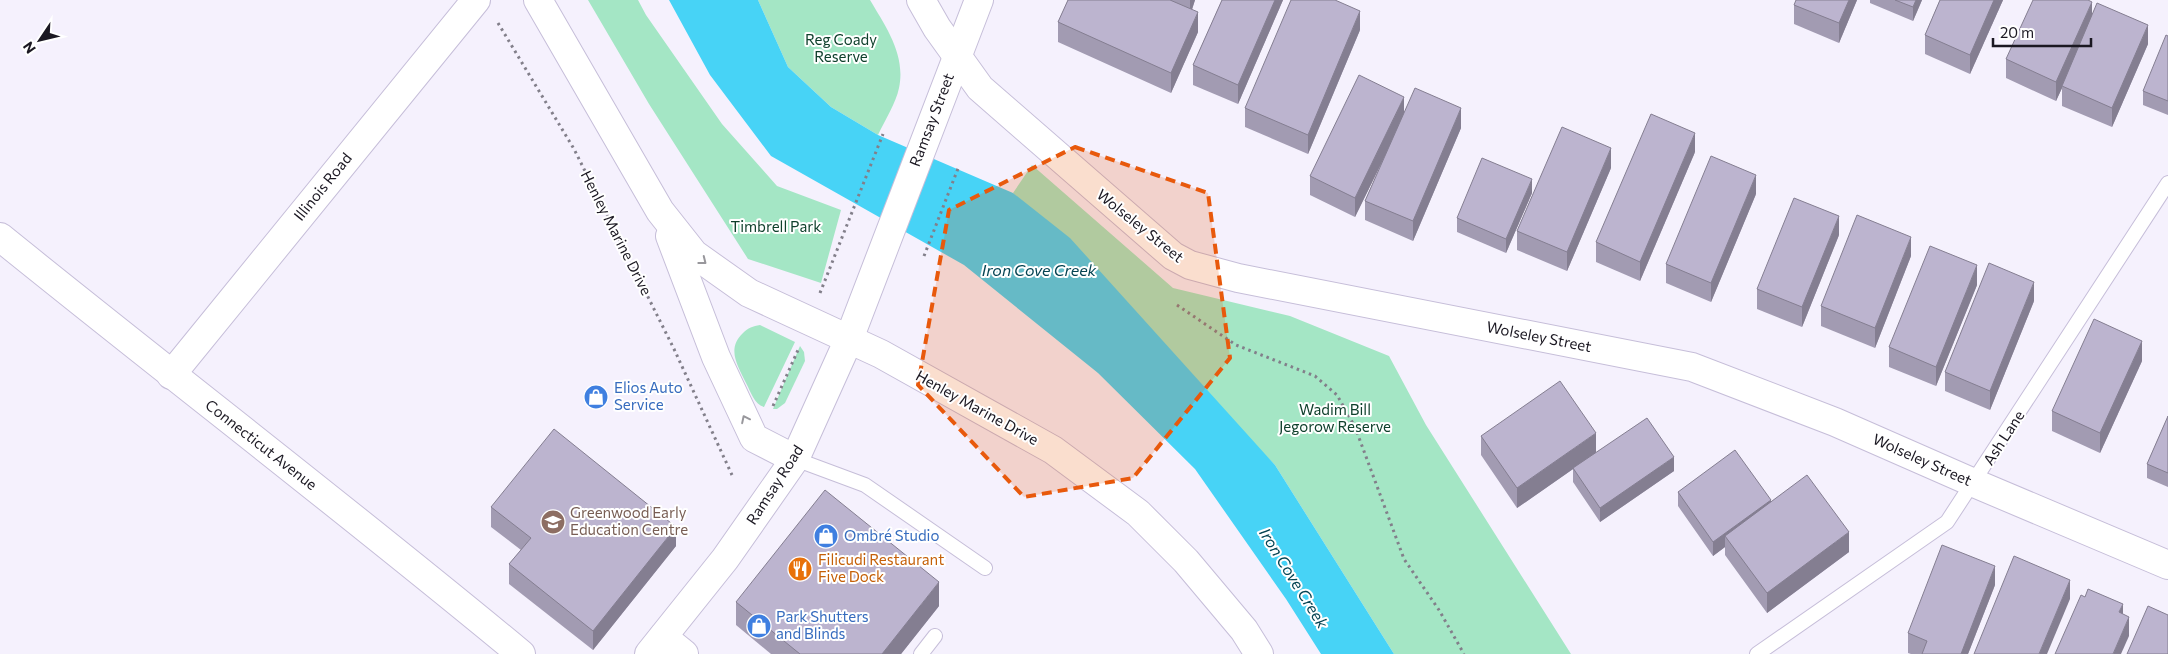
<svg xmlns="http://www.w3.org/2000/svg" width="2168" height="654" font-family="Commissioner,sans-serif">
  <rect width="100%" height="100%" fill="#f5f1fd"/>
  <g fill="#a4e6c5">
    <polygon points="588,0 638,0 646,15 722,124 777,186 841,210 821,283 748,259 649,104"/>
    <path d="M 758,0 L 870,0 C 886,27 906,55 899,88 C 896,103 885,120 878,135 L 831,107 L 788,67 Z"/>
    <polygon points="1032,165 1173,288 1290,316 1389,356 1426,425 1571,654 1394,654 1275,465 1013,193"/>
    <path d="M 760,325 L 795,342 L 764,407 C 754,404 751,392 746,383 C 738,366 726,349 743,333 C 748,328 753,326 760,325 Z"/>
    <polygon points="800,346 804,352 805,361 785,403 777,409 773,409"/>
  </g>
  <polygon fill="#47d3f6" points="669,0 758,0 788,67 831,107 878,135 1013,193 1070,238 1275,465 1394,654 1321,654 1286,599 1195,469 1098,373 964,265 771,156 710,75"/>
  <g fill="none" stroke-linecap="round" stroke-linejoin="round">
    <defs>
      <g id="service">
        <polyline points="795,459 865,485 985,568"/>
        <polyline points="921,654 935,636"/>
        <polyline points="1757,654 1947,522 2168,183"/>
      </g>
      <g id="minor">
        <polyline points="538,0 660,211 694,254 749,293 881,354 1053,450 1138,513 1186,561 1244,630 1259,654"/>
        <polyline points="921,0 937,28 980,88 1173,256 1190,265 1238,278 1692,367 1835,422 1974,483 2168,565"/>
        <polyline points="670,236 716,357 754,438 795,459"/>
        <path d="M 0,237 C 173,377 350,512 521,654"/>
        <polyline points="171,375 476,0"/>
        <polyline points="663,637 684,654"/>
      </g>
      <polyline id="primary" points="649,654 725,559 795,459 849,339 979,0"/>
    </defs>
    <use href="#service" stroke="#c6bed9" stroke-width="16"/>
    <use href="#minor" stroke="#c6bed9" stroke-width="30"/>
    <use href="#primary" stroke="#c6bed9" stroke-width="30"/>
    <g stroke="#827f8a" stroke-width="3" stroke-dasharray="2.5 4" stroke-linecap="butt">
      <polyline points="498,23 574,149 674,349 732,475"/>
      <polyline points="924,256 959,166"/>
      <polyline points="820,293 883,134"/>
      <polyline points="1177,305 1236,345 1315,376 1337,395 1355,427 1404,559 1439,610 1464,654"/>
      <polyline points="773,406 798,350"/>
    </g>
    <use href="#service" stroke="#fff" stroke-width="14"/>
    <use href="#minor" stroke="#fff" stroke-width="28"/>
    <use href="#primary" stroke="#fff" stroke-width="28"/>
  </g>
  <g fill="#a29bb2">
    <polygon points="1068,0 1195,0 1192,10 1198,32 1171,93 1058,42 1058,22"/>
    <polygon points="1222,0 1283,0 1238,104 1193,85 1193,65"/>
    <polygon points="1857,0 1839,43 1794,24 1794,5"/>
    <polygon points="1870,0 1922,0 1913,21 1870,3"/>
    <polygon points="1940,0 2003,0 1970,74 1925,54 1925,35"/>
    <polygon points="2092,15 2148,44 2112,127 2062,106 2062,88 2056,101 2006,78 2006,59"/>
    <polygon points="1360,30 1308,154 1245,127 1245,108"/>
    <polygon points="2168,36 2168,115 2143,105 2143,91"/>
    <polygon points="1404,112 1461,128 1413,241 1365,220 1365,201 1383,160 1355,217 1310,195 1310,176"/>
    <polygon points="1695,152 1640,281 1596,262 1596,242"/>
    <polygon points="1611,168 1567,271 1517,250 1517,231"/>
    <polygon points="1532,193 1506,253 1457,232 1457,218"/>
    <polygon points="1756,194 1711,302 1666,283 1666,264"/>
    <polygon points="1839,235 1802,327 1757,309 1757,289"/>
    <polygon points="1911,256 1875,348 1821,326 1821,306"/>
    <polygon points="1977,285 1936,386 1889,367 1889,347"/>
    <polygon points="2034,301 1990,410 1945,391 1945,372"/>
    <polygon points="2142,361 2100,453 2052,431 2052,411"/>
    <polygon points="2168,416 2168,487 2147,478 2147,464"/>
    <polygon points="1481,436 1596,453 1674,471 1600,522 1573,482 1573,469 1517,508 1481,455"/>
    <polygon points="1678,492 1771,501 1849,552 1767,613 1725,555 1725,547 1713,556 1678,506"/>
    <polygon points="491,507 676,546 593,650 509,584 509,564 521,550 491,527"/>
    <polygon points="1995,585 1968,654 1911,654 1908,653 1908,633"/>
    <polygon points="736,602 939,606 901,654 771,654 736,625"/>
  </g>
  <g fill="#847e91">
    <polygon points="1190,0 1195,0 1190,15"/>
    <polygon points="1275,0 1283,0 1238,104 1238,85"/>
    <polygon points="1849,0 1857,0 1839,43 1839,23"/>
    <polygon points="1916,0 1922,0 1913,21 1913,7"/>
    <polygon points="1994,0 2003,0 1970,74 1970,55"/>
    <polygon points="2092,2 2092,22 2062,86 2062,88 2056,101 2056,82"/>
    <polygon points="1360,11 1360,30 1308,154 1308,135"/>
    <polygon points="1198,12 1198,32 1171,93 1171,73"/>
    <polygon points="2148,25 2148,44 2112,127 2112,108"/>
    <polygon points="1404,97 1404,117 1355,217 1355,198"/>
    <polygon points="1461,108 1461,128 1413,241 1413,221"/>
    <polygon points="1695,133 1695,152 1640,281 1640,262"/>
    <polygon points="1611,148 1611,168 1567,271 1567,252"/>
    <polygon points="1756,175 1756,194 1711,302 1711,283"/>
    <polygon points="1532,179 1532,193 1506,253 1506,239"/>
    <polygon points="1839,216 1839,235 1802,327 1802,307"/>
    <polygon points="1911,237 1911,256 1875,348 1875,328"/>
    <polygon points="1977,265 1977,285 1936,386 1936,367"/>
    <polygon points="2034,282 2034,301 1990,410 1990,391"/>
    <polygon points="2142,341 2142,361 2100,453 2100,433"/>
    <polygon points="1596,433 1596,453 1517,508 1517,488"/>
    <polygon points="1674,457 1674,471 1600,522 1600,508"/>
    <polygon points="1771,500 1771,514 1725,536 1725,547 1713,556 1713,542"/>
    <polygon points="676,527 676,546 593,650 593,631"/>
    <polygon points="1849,532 1849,552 1767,613 1767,593"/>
    <polygon points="1995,566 1995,585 1968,654 1961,654"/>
    <polygon points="2070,580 2070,599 2047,654 2039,654"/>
    <polygon points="939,582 939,606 901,654 882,654"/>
    <polygon points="2123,604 2123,624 2119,612"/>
    <polygon points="2129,617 2129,636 2121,654 2113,654"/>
  </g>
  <g fill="#bcb4cf" stroke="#847e91">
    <polygon points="1068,0 1170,0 1198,12 1171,73 1058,22"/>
    <polygon points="1222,0 1275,0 1238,85 1193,65"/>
    <polygon points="1291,0 1335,0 1360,11 1308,135 1245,108"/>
    <polygon points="1796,0 1849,0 1839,23 1794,5"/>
    <polygon points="1895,0 1916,0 1913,7"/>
    <polygon points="1940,0 1994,0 1970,55 1925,35"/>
    <polygon points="2033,0 2088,0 2092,2 2056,82 2006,59"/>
    <polygon points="2097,3 2148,25 2112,108 2062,86"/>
    <polygon points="2166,35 2168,36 2168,101 2143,91"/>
    <polygon points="1359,75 1404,97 1355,198 1310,176"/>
    <polygon points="1415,88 1461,108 1413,221 1365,201"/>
    <polygon points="1651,114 1695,133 1640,262 1596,242"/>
    <polygon points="1562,127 1611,148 1567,252 1517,231"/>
    <polygon points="1711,156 1756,175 1711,283 1666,264"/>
    <polygon points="1482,158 1532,179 1506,239 1457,218"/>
    <polygon points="1794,198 1839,216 1802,307 1757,289"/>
    <polygon points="1857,215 1911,237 1875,328 1821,306"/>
    <polygon points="1930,246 1977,265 1936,367 1889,347"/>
    <polygon points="1989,263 2034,282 1990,391 1945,372"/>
    <polygon points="2094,319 2142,341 2100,433 2052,411"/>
    <polygon points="1560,381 1596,433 1517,488 1481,436"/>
    <polygon points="2168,416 2168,473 2147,464"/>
    <polygon points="1647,418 1674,457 1600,508 1573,468"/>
    <polygon points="554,429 676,527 593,631 509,564 531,538 491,507"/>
    <polygon points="1735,450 1771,500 1713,542 1678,492"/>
    <polygon points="1807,475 1849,532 1767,593 1725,536"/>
    <polygon points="825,490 939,582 882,654 800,654 736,602"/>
    <polygon points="1942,545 1995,566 1961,654 1922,654 1927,641 1908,633"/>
    <polygon points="2014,556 2070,580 2039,654 1974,654"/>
    <polygon points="2088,589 2123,604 2119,612 2129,617 2113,654 2055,654 2081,595 2085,597"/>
    <polygon points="2148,606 2168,615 2168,654 2127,654"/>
  </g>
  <defs><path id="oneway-chevron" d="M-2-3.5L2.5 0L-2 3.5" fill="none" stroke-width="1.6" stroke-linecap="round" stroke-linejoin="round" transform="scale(1.25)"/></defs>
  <g stroke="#98979c">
    <use href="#oneway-chevron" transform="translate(703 261) rotate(38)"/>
    <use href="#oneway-chevron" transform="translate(745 419) rotate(-116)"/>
  </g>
  <path fill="#e8590c" fill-opacity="0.2" stroke="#e8590c" stroke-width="4" stroke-dasharray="10 6" stroke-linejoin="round" d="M 1075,147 L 1208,193 L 1230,358 L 1133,478 L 1024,497 L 918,385 L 949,210 Z"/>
  <defs>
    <symbol id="shop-disc" viewBox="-11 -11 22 22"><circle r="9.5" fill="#3f7fe0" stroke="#fff"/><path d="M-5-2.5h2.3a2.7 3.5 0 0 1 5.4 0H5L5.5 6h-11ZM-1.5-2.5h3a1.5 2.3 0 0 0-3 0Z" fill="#fff"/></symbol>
    <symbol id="school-disc" viewBox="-11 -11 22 22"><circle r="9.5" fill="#8d6e63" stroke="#fff"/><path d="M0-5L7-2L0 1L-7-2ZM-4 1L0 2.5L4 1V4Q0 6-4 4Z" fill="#fff"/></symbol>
    <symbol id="restaurant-disc" viewBox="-11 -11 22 22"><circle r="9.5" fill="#e8710a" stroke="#fff"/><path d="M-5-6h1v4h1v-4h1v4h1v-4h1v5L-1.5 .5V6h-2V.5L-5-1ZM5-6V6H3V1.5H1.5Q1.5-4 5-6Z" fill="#fff"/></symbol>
  </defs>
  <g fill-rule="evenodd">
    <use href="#shop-disc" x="582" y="383" width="28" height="28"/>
    <use href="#school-disc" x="539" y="508" width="28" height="28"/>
    <use href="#shop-disc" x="812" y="522" width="28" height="28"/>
    <use href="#restaurant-disc" x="786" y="555" width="28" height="28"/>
    <use href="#shop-disc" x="745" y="612" width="28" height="28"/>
  </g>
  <g text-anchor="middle" stroke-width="4" stroke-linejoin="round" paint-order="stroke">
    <g font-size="15" fill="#0f402c" stroke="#fff">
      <text x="841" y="45">Reg Coady<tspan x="841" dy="17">Reserve</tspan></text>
      <text x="776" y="232">Timbrell Park</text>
      <text x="1335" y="415">Wadim Bill<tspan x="1335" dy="17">Jegorow Reserve</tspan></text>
    </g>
    <g font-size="15" fill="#1b1822" stroke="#fff">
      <text transform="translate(932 120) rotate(-69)" y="5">Ramsay Street</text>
      <text transform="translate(323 187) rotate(-51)" y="5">Illinois Road</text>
      <text transform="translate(1140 226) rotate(39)" y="5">Wolseley Street</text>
      <text transform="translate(616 233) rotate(63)" y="5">Henley Marine Drive</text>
      <text transform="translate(1539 337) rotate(11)" y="5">Wolseley Street</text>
      <text transform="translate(977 408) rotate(29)" y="5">Henley Marine Drive</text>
      <text transform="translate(2004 438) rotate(-57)" y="5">Ash Lane</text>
      <text transform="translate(261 445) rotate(38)" y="5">Connecticut Avenue</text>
      <text transform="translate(1922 460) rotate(24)" y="5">Wolseley Street</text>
      <text transform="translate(775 485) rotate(-57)" y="5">Ramsay Road</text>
    </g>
    <g font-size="15" fill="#366cbe" stroke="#fff" text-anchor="start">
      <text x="614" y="393">Elios Auto<tspan x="614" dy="17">Service</tspan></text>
      <text x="844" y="541">Ombré Studio</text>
      <text x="776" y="622">Park Shutters<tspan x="776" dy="17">and Blinds</tspan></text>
    </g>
    <g font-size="15" fill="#785e54" stroke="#fff" text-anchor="start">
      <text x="570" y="518">Greenwood Early<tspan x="570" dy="17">Education Centre</tspan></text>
    </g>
    <g font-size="15" fill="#c56008" stroke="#fff" text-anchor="start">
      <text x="818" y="565">Filicudi Restaurant<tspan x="818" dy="17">Five Dock</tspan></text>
    </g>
    <g font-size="16" font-style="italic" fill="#054453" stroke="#fff">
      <text x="1039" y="276">Iron Cove Creek</text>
      <text transform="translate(1294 578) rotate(58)" y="6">Iron Cove Creek</text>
    </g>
  </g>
  <g transform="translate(40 40) rotate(235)" stroke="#ffffff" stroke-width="4" paint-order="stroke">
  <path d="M0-4L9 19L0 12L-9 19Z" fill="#1b1822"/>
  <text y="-8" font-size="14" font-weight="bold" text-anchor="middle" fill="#1b1822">N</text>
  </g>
  <path d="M1993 38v8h98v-8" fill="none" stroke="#1b1822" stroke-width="2.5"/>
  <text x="2000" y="38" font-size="15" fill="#1b1822" stroke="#ffffff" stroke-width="4" paint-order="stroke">20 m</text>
</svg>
